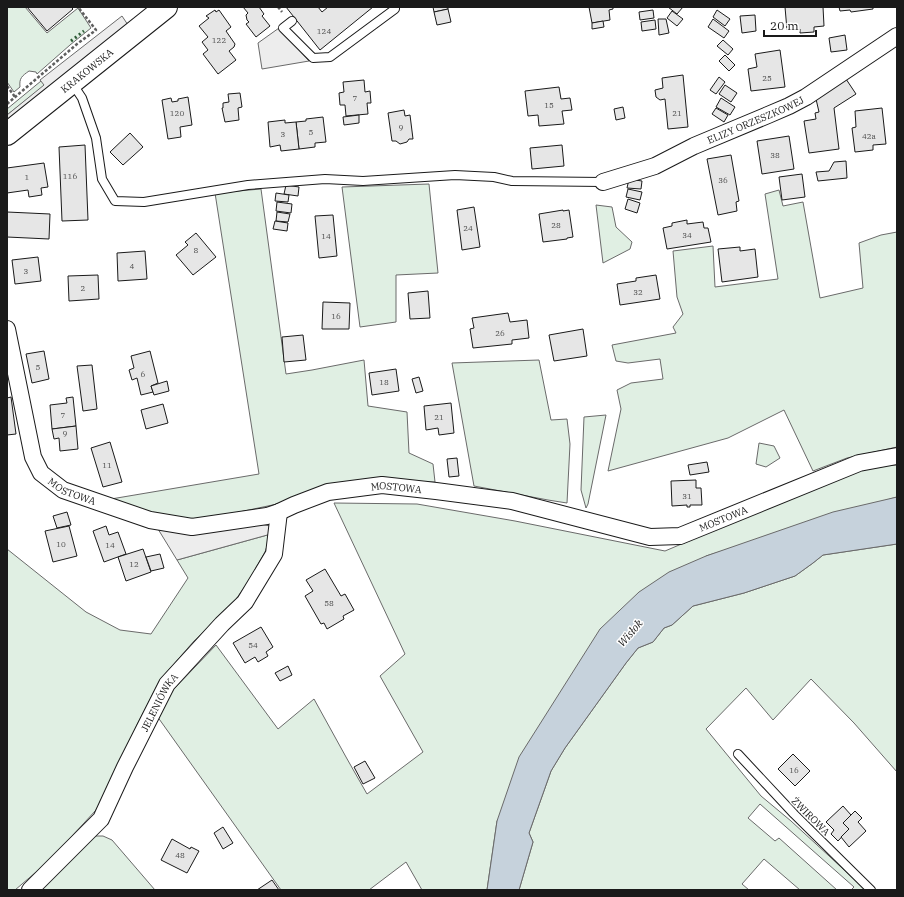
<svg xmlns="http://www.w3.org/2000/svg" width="904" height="897" font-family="'IBM Plex Serif',serif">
  <rect width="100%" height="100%" fill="#fff"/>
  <g fill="#e0efe3" stroke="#6a6a6a">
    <path d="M 7,7 L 25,7 L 47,33 L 78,8 L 91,28 L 70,45 L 37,74 L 36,72 L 29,71 C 22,76 19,78 20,87 L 14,92 L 7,82 Z"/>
    <polygon points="41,81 45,85 7,115 7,109"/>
    <polygon points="429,184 438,273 396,275 396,322 360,327 342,187"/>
    <polygon points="261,189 286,374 312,370 364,360 368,406 407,412 409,453 433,464 435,482 330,485 282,503 192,522 149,514 111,499 259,474 215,193"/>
    <polygon points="779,190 783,206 803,202 820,298 863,288 859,243 881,235 897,232 897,447 847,458 813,471 784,410 728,438 608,471 621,409 617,390 631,383 663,379 660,359 628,363 616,361 612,345 676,333 673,327 683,314 677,297 673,251 713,246 715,287 778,279 765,194"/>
    <polygon points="596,205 612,207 616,227 632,242 630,249 603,263"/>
    <polygon points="539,360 551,420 567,419 570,444 567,503 548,500 474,486 452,363"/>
    <polygon points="606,415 588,504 586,508 581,490 584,417"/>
    <polygon points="759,443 774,446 780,458 766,467 756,464"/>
    <polygon points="886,465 897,465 897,497 890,499 706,556 497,821 487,890 422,890 406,862 369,890 281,890 157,716 172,691 216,645 278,729 314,699 346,757 367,794 423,752 380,676 405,654 334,503 417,504 515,521 665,551 778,503 851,473"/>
    <polygon points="271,534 265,552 248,582 232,605 194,641 160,680 137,725 115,776 96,810 49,861 15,890 7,890 7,549 86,612 120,630 151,634 188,578 177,560"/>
    <polygon points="897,544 897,772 854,723 811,679 773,720 746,688 706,729 761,796 791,821 866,890 851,890 854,887 760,804 748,818 775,841 779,838 837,890 800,890 764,859 742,884 749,890 519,890 533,842 529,833 551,771 565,748 626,663 638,648 653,642 664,628 672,625 693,606 744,593 795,576 813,563 823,555"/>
    <polygon points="94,836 103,836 112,840 155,890 40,890"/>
  </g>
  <g fill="#ededed" stroke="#6a6a6a">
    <polygon points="122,16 128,25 7,120 7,115 44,85 40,80"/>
    <polygon points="279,28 309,61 262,69 258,43"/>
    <polygon points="256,523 270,526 271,534 177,560 158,529"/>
  </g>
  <polygon fill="#c6d2dc" stroke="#6a6a6a" points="897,497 897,544 823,555 813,563 795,576 744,593 693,606 672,625 664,628 653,642 638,648 626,663 565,748 551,771 529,833 533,842 519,890 487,890 497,821 519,757 600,629 639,592 669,572 706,556 833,512"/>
  <g fill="#e6e6e6" stroke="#1a1a1a">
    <polygon points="27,7 71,7 73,9 47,31"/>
    <polygon points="243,7 259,7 264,14 262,16 270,26 256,37 246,24 249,22 247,20 246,15 248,13"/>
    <polygon points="286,7 318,7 322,12 328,7 373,7 320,50"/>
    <polygon points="433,7 448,7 448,9 434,12"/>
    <polygon points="589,7 613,7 613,9 609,10 610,20 592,23"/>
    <polygon points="668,7 683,7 677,14"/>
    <polygon points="785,7 823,7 824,26 814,27 814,32 800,33 800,29 787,30"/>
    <polygon points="839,7 873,7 873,9 851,12 850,10 840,11"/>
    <polygon points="448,9 451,22 437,25 434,12"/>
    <polygon points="215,10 216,12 219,10 231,27 226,31 235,44 234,47 229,51 236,60 218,74 203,54 208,50 202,42 208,37 199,26 209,18 206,16"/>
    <polygon points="653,10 654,18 640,20 639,12"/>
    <polygon points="717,10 730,19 725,26 713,17"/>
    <polygon points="672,11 683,19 677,26 667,18"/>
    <polygon points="755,15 756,31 742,33 740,16"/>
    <polygon points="658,19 666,19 669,33 659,35"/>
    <polygon points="713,19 729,31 724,38 708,27"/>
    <polygon points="655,20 656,29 642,31 641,22"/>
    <polygon points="603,21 604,27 592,29 592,23"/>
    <polygon points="845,35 847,50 831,52 829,38"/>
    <polygon points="723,40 733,49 728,55 717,46"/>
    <polygon points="780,50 785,87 751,91 748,69 757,67 755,54"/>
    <polygon points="725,55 735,65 729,71 719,61"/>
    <polygon points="683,75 688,127 668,129 665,99 660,100 656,97 655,90 663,88 662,78"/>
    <polygon points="719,77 725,82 716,94 710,90"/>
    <polygon points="846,79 856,94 834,108 839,149 809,153 804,121 816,119 815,113 819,112 816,99"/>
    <polygon points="364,80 365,92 370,91 371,103 367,103 368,114 346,116 345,105 340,105 339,93 344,92 343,82"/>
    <polygon points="725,85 737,93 731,102 719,94"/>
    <polygon points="559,87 561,99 570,98 572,110 562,111 564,124 539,126 538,115 528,116 525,91"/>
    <polygon points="240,93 242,107 238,108 239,120 225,122 222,108 223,108 223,103 229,102 228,94"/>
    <polygon points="188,97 192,125 180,127 181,137 168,139 162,100 171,98 172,102 178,101 178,99"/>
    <polygon points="721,98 735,107 730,115 716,107"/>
    <polygon points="623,107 625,118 616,120 614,109"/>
    <polygon points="716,108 728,115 724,122 712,114"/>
    <polygon points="882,108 886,144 873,145 873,150 855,152 852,128 856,127 855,111"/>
    <polygon points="404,110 405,116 410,115 413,139 409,139 407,142 400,144 396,141 392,141 388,113"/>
    <polygon points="359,115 359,123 344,125 343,117"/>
    <polygon points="323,117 326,142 315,143 315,147 299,149 296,122 306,121 306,119"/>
    <polygon points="285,120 285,123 296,122 299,149 281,151 280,145 270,147 268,122"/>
    <polygon points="130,133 143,147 123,165 110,152"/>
    <polygon points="789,136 794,169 762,174 757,141"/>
    <polygon points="85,145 88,220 62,221 59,147"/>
    <polygon points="562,145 564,166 532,169 530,148"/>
    <polygon points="731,155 739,201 736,202 737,211 718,215 707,159"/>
    <polygon points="846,161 847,178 818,181 816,172 829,171 834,162"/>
    <polygon points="44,163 48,187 41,188 42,195 29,197 28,190 7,193 7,168"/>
    <polygon points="802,174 805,197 782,200 779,177"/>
    <polygon points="629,179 642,181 641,189 627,188"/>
    <polygon points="286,185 299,187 298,196 284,194"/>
    <polygon points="628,189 642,192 640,200 626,197"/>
    <polygon points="276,193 289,195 288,202 275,201"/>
    <polygon points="628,199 640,203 637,213 625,209"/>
    <polygon points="277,202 292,204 291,213 276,211"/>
    <polygon points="474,207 480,247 462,250 457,210"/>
    <polygon points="563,210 563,211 569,210 573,237 567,238 567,239 543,242 539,214"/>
    <polygon points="7,212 50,214 49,239 7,237"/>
    <polygon points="277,212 290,214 288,222 276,221"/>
    <polygon points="333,215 337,256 319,258 315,216"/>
    <polygon points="687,220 687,224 703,222 704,228 708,228 711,242 667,249 663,228 672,226 672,223"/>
    <polygon points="275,221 288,223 287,231 273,229"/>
    <polygon points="196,233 216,257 193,275 176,255 188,245 185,242"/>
    <polygon points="740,247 740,251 755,249 758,277 722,282 718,249"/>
    <polygon points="145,251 147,279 118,281 117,253"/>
    <polygon points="38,257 41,281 15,284 12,260"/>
    <polygon points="98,275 99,299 69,301 68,276"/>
    <polygon points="656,275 660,299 620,305 617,284 636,281 636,278"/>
    <polygon points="428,291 430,318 410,319 408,293"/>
    <polygon points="323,302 350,303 349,329 322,329"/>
    <polygon points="508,313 510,322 527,320 529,338 512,340 512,344 473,348 470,329 474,328 472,318"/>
    <polygon points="583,329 587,356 554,361 549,335"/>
    <polygon points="303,335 306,360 284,362 282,337"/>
    <polygon points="44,351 49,379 32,383 26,354"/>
    <polygon points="150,351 158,383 151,386 153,392 141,395 137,378 132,380 129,370 134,368 131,356"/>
    <polygon points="92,365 97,409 83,411 77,366"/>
    <polygon points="396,369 399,391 372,395 369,373"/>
    <polygon points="419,377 423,391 416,393 412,379"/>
    <polygon points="167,381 169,391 154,395 151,386"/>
    <polygon points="11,397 16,434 7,435 7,398"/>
    <polygon points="73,397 76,426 52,429 50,405 67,403 66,398"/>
    <polygon points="451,403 454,433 439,435 438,428 426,430 424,406"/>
    <polygon points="163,404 168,423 146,429 141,410"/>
    <polygon points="76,426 78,449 60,451 59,438 54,439 52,429"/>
    <polygon points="110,442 122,482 103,487 91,448"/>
    <polygon points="457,458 459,476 449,477 447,459"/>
    <polygon points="707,462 709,472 690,475 688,465"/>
    <polygon points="696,480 696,488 701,488 702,505 690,505 690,507 687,507 687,505 672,506 671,481"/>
    <polygon points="67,512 71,525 57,528 53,516"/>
    <polygon points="69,526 77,556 53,562 45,531"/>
    <polygon points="106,526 109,535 118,532 126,554 104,562 93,531"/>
    <polygon points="143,549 151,572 126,581 118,557"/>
    <polygon points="160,554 164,568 151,571 146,557"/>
    <polygon points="325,569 341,596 345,594 354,610 343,616 344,619 327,629 324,623 321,624 305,596 313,591 306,580"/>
    <polygon points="261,627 273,647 266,652 268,656 258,662 255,657 245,663 233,643"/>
    <polygon points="288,666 292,675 280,681 275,673"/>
    <polygon points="793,754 810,771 795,786 778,769"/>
    <polygon points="365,761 375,778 363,784 354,767"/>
    <polygon points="843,806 851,815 843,823 849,829 838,841 831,834 834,830 826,822"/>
    <polygon points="855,811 862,818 858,822 866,831 849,847 841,837 849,829 843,823"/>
    <polygon points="223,827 233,843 223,849 214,833"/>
    <polygon points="172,839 190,849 191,847 199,851 187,873 161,860"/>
    <polygon points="272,880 279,890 257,890"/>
  </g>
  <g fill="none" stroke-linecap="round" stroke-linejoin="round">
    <defs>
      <g id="service">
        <polyline points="292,21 283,28 313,58 330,57 395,9 395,7"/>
        <polyline points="72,83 82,98 96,138 102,179 115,201 144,202 248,185 325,179 363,181 455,175 494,177 512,181 603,182"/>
        <polyline points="738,754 794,814 871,890"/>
      </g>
      <g id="minor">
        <path id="s1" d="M 603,182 L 655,166 L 694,146 L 768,115 L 789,106 L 806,97 L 897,36"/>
        <path id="s2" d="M 7,329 L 33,457 L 41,473 L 63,490 L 150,520 L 192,527 L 267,516 L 279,512 L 294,505 L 328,492 L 382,485 L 436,491 L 512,501 L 650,537 L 680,536 L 859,463 L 897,456"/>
        <path id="s3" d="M 30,890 L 101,819 L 125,767 L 167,684 L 222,624 L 245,602 L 274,554 L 279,512"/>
      </g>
      <g id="secondary">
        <path id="s4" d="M 7,134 L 166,7"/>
      </g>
    </defs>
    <use href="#service" stroke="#1a1a1a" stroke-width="10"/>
    <use href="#minor" stroke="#1a1a1a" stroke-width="18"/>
    <use href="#secondary" stroke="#1a1a1a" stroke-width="24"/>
    <g stroke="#5f5f5f" stroke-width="2.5" stroke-dasharray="3 2" stroke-linecap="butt">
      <polyline points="278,7 282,12"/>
      <polyline points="7,86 15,97"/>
      <polyline points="7,104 77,44 96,30 78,7"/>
    </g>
    <use href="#service" stroke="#fff" stroke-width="8"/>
    <use href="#minor" stroke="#fff" stroke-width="16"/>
    <use href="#secondary" stroke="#fff" stroke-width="22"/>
    <polyline stroke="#2b5a34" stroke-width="3" stroke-dasharray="2 3" stroke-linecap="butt" points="71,41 84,31"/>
  </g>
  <g text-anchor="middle" stroke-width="3" stroke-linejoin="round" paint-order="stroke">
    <g font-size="8" fill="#4d4d4d">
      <text x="324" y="34">124</text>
      <text x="219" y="43">122</text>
      <text x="767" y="81">25</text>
      <text x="355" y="101">7</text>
      <text x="549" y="108">15</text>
      <text x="177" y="116">120</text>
      <text x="677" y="116">21</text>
      <text x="401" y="130">9</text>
      <text x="311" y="135">5</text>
      <text x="283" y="137">3</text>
      <text x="869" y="139">42a</text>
      <text x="775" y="158">38</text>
      <text x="70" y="179">116</text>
      <text x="27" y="180">1</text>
      <text x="723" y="183">36</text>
      <text x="556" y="228">28</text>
      <text x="468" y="231">24</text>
      <text x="687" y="238">34</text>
      <text x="326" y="239">14</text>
      <text x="196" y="253">8</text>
      <text x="132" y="269">4</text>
      <text x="26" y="274">3</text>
      <text x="83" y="291">2</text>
      <text x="638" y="295">32</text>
      <text x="336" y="319">16</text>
      <text x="500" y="336">26</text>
      <text x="38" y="370">5</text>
      <text x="143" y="377">6</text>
      <text x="384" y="385">18</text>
      <text x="63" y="418">7</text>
      <text x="439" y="420">21</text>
      <text x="65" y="436">9</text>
      <text x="107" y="468">11</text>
      <text x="687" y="499">31</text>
      <text x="61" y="547">10</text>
      <text x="110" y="548">14</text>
      <text x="134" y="567">12</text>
      <text x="329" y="606">58</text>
      <text x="253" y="648">54</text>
      <text x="794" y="773">16</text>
      <text x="180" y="858">48</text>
    </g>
    <g font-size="10" fill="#1a1a1a" stroke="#fff">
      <text dy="4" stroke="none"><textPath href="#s4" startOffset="102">KRAKOWSKA</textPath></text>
      <text dy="4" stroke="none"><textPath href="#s1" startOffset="165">ELIZY ORZESZKOWEJ</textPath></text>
      <text dy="4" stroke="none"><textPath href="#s2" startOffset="521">MOSTOWA</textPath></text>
      <text dy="4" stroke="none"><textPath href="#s2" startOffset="185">MOSTOWA</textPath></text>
      <text dy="4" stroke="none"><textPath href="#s2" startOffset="857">MOSTOWA</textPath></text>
      <text dy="4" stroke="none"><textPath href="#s3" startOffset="231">JELENIÓWKA</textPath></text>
      <text transform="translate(811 816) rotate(45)" y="4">ŻWIROWA</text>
    </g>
    <g font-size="11" font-style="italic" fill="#1a1a1a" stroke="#fff">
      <text transform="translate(630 633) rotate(-49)" y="4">Wisłok</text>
    </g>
  </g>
  <rect width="904" height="897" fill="none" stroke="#1a1a1a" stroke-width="16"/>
  <path d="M764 30v6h52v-6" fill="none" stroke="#1a1a1a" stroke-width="2"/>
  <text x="770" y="30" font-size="12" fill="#1a1a1a" stroke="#ffffff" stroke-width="3" paint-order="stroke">20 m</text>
</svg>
